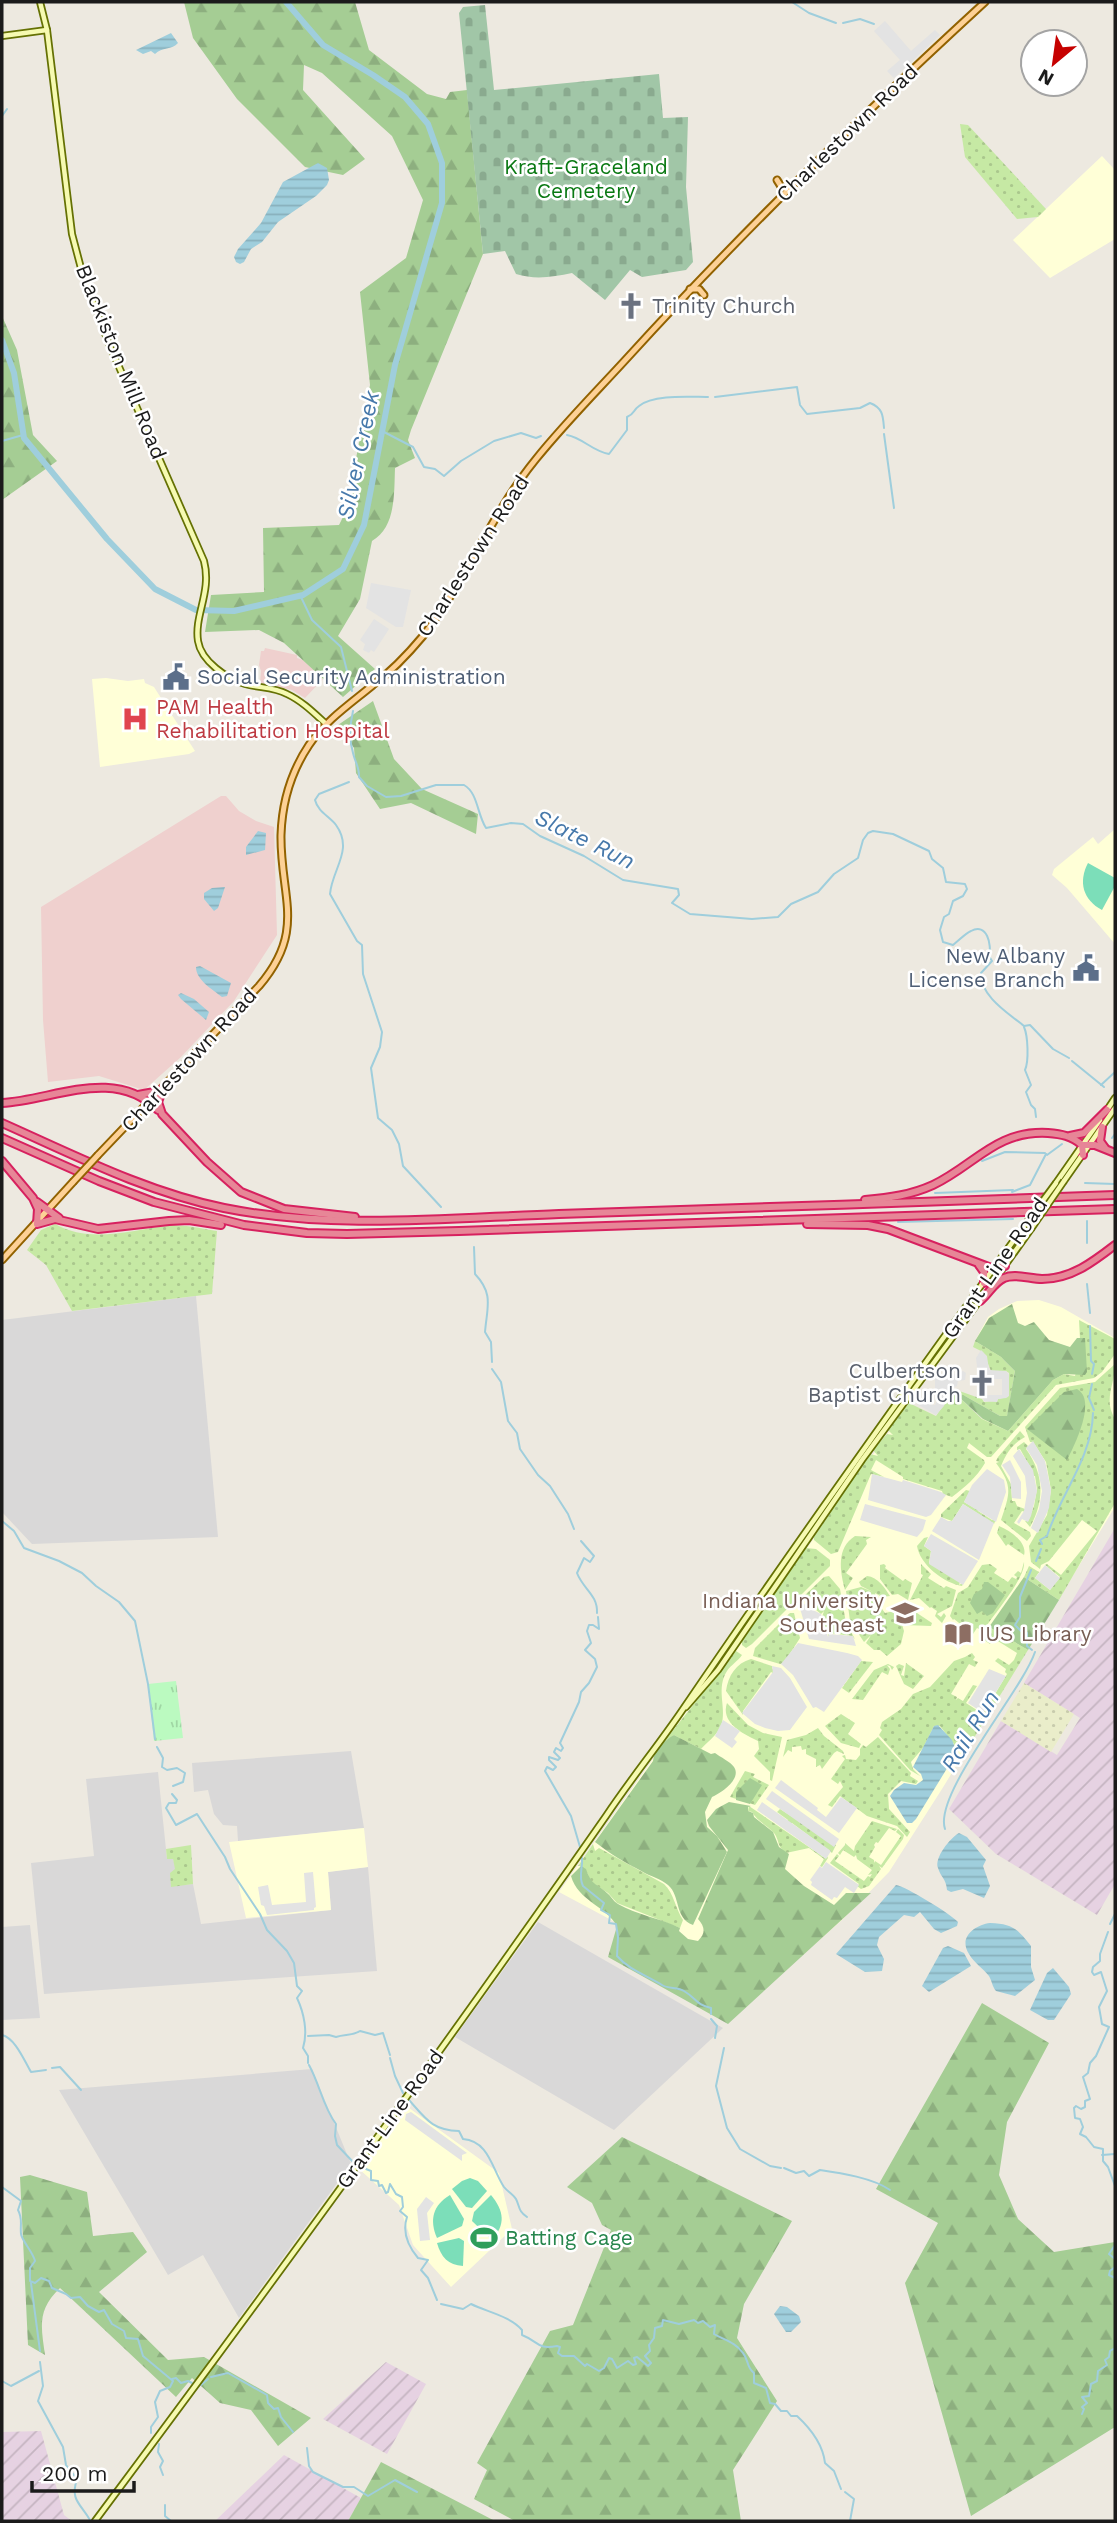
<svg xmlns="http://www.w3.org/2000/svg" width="1117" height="2523" font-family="'Work Sans',sans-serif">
  <defs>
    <pattern id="industrial-furrows" width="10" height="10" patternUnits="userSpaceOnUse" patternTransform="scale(1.75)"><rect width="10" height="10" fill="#e6d2e2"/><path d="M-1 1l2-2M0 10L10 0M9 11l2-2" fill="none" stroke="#c5b4c1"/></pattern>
    <pattern id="farmland-dots" width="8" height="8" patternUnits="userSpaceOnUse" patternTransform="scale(1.75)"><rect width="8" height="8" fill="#eaedca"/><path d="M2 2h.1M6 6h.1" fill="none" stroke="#c8cbad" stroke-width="1.8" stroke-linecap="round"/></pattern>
    <pattern id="grass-dots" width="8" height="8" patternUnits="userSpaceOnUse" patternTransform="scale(1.75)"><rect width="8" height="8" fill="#c6e9a4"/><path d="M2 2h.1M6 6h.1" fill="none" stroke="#aac78d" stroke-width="1.8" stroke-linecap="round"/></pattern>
    <pattern id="forest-firs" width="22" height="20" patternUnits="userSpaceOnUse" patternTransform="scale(1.75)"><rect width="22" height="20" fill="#a5cd94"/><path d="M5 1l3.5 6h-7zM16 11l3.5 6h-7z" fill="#8daf7f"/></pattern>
    <pattern id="cemetery-stones" width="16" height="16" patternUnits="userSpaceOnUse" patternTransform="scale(1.75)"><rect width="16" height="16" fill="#a1c6a7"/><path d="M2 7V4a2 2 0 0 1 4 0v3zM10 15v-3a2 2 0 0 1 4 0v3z" fill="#8aaa8f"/></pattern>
    <pattern id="park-tufts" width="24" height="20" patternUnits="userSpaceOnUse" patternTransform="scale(1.75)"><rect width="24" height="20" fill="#bbfac0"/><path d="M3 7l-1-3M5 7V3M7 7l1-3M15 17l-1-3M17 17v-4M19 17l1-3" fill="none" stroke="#a0d6a4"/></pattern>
    <pattern id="water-rules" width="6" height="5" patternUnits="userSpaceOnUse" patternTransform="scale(1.75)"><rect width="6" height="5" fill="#9fcedc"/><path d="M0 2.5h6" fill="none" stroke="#88b0bc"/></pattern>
  </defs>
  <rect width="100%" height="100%" fill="#ede9e0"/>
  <g fill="#d9d8d8">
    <polygon points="196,1296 218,1537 32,1544 2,1512 2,1320"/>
    <polygon points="351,1751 364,1828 238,1841 237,1826 223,1825 214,1814 208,1790 194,1792 192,1763"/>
    <polygon points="158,1772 167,1859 173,1859 176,1869 171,1886 193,1884 201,1924 331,1910 328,1872 368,1867 377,1971 44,1994 31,1863 94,1856 86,1779"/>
    <polygon points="538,1922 723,2028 614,2130 455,2037"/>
    <polygon points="30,1925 40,2018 2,2020 2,1927"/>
    <polygon points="312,2069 351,2164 239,2318 203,2255 168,2275 59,2090"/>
  </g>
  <g fill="#efd0ce">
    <polygon points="265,648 297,655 297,658 303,660 323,679 305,698 292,690 260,683 261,671 259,665 261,651 264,651"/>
    <polygon points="221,796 226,796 239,811 256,821 274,827 277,935 234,1001 181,1057 144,1090 99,1076 48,1082 43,1020 41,907"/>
  </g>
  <g fill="url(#industrial-furrows)">
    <polygon points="1115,1528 1115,1884 1097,1915 996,1854 949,1809 1001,1721 1057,1755 1080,1718 1024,1683"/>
    <polygon points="386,2362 426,2384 387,2454 323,2419"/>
    <polygon points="41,2431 64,2515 72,2521 2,2521 2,2432"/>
    <polygon points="284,2455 361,2498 348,2521 215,2521"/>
  </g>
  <g fill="#ffffd7">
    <polygon points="1102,156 1115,170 1115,239 1050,278 1013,240"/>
    <polygon points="106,678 128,681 144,679 145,683 154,687 195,751 189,754 100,767 92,679"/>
    <polygon points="1115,829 1115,944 1067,888 1052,875 1054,869 1093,837 1098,844"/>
    <polygon points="1039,1300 1061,1307 1115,1338 1115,1507 942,1789 889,1872 842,1920 755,1997 559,1892 684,1715 709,1687 908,1405 940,1421 1007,1417 1017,1368 975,1341 988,1317 999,1309 1017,1301"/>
    <polygon points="364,1828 368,1867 328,1872 331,1910 246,1918 229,1842"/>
    <polygon points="405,2105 499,2173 512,2229 451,2287 413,2245 399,2205 358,2168"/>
  </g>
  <polygon fill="url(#farmland-dots)" points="1024,1683 1074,1714 1051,1752 1001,1721"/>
  <g fill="url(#grass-dots)">
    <polygon points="960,124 968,125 1046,209 1038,217 1017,219 965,157"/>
    <path d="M 55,1224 C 91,1244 129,1230 168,1226 C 184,1224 202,1229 217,1231 L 212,1294 L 72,1311 L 46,1265 L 27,1250 L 41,1230 Z"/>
    <path d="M 1079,1320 L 1115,1339 L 1115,1354 L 1102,1372 L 1094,1378 L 1056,1385 L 991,1457 L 987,1457 L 969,1443 L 967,1448 L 984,1460 L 985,1463 C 977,1477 964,1488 952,1497 L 943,1494 L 942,1491 L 903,1479 L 903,1477 L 876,1460 L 871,1470 L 884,1477 L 871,1474 L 838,1552 L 831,1554 L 814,1540 L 814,1537 L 870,1454 L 878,1456 L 873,1450 L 887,1434 L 893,1435 L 888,1430 L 909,1403 L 936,1416 L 947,1400 L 951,1388 L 982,1399 L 984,1402 L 997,1401 L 998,1399 L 1008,1397 L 1009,1373 L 1006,1371 L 991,1371 L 983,1352 L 973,1347 L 975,1341 L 1001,1357 L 1015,1371 L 1007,1417 L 1000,1416 L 965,1396 L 959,1397 L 982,1419 L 1008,1431 L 1053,1380 L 1064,1374 L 1075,1376 L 1084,1338 L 1080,1339 Z"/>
    <path d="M 1115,1364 C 1115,1385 1103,1399 1115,1419 L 1115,1503 L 1059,1600 L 1024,1577 L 1029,1566 L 1039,1572 L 1035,1578 L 1050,1590 L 1060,1577 L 1045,1565 L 1047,1564 L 1061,1575 L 1097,1531 L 1082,1520 L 1049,1561 L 1041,1565 L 1040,1569 L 1031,1562 L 1029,1546 L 1047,1515 L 1051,1490 L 1046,1462 L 1033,1442 L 1030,1442 L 1025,1427 L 1060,1388 L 1095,1382 Z"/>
    <path d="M 1020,1431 L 1025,1437 C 1012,1444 1006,1454 1001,1466 L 1011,1484 L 1012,1501 L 1015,1501 L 1017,1506 L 1025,1509 L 1026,1512 L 1022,1511 L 1014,1523 L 1030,1532 L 1031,1536 L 1027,1541 L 1001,1520 C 1010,1493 1013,1486 996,1463 L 999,1462 L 996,1461 L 998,1457 Z"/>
    <path d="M 1024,1442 L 1028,1446 L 1026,1449 C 1044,1474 1045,1500 1030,1527 L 1025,1521 L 1028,1521 L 1034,1506 L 1037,1489 L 1035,1476 L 1032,1476 L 1031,1474 L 1033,1472 L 1020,1449 L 1017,1450 L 1017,1447 Z"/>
    <polygon points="966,1490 970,1491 964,1502 976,1509 977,1507 978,1511 992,1520 996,1519 994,1524 963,1504 952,1521 941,1517 941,1514"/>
    <path d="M 999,1526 C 1011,1531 1030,1544 1023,1558 L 1024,1555 L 1008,1544 L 1006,1546 L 997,1533 Z"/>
    <path d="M 855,1536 L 871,1537 L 866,1540 L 867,1544 L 846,1573 L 853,1578 L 845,1590 C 840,1571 836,1548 855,1536 Z"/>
    <path d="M 928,1537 L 924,1546 L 931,1551 L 929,1563 L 960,1582 L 959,1585 L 964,1582 L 962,1586 C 944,1583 920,1565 917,1546 L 924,1538 Z"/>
    <polygon points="806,1548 816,1549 830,1560 830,1566 752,1644 746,1648 742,1645 742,1641"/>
    <path d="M 1024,1562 C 1026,1578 993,1615 983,1631 L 977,1628 L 973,1634 L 954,1619 L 953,1620 L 950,1616 L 958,1593 L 968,1587 L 982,1565 L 990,1564 L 997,1569 L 994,1573 L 1008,1582 L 1012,1577 L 1016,1579 L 1017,1577 L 1014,1575 L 1018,1571 L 1021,1573 Z"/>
    <polygon points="884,1564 886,1566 885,1568 903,1581 905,1579 912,1583 908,1600 898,1594 892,1595 880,1579 880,1565"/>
    <polygon points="921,1564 931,1574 928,1578 944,1588 946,1586 956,1590 952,1606 937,1614 941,1617 944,1613 946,1616 942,1623 935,1616 937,1611 931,1607 930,1608 919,1598 910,1600 923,1575 921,1574"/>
    <polygon points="829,1576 840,1589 846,1623 855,1639 852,1636 830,1633 829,1637 822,1617 824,1611 821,1614 815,1609 809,1608 804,1596 824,1577"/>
    <path d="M 867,1576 C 878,1577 885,1588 890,1596 L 882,1597 L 875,1593 L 877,1602 L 885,1613 L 894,1611 L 898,1616 L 894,1616 L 894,1618 L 897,1622 L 901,1621 L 904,1631 L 901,1644 L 887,1656 L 880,1650 L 874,1650 L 866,1643 L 871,1635 L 864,1642 L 850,1621 L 846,1591 L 861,1587 L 873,1592 L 861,1586 L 859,1582 Z"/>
    <polygon points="909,1603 911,1609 932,1623 931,1626 904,1625 902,1617"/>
    <polygon points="790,1613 794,1613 800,1638 784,1663 780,1664 753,1656 755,1648"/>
    <polygon points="989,1627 1028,1650 972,1741 964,1750 957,1748 940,1726 934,1726 923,1748 911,1762 913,1769 920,1776 910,1770 879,1735 882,1730 880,1728 882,1722 901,1709 913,1694 930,1687 954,1661 965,1657 972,1653 975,1657 973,1660 978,1662 975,1667 969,1664 951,1694 957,1697 956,1700 958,1698 963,1701 973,1685 977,1686 966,1703 983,1714 1007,1674 1005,1672 1006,1669 995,1661 998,1658 1009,1665 1014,1660 1017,1653 993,1638 990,1644 984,1640"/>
    <path d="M 736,1651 L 742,1655 C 738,1661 731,1665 727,1671 C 716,1688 726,1706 722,1723 C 720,1733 708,1741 701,1749 L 674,1735 L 663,1743 Z"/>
    <path d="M 751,1659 L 772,1666 L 773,1673 L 771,1672 L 743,1711 L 743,1715 L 726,1691 C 728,1676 736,1663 751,1659 Z"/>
    <polygon points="861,1661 873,1662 849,1693 842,1688"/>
    <polygon points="906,1663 924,1676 913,1689 904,1684 896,1666 899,1664 904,1666 901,1675 904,1676"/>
    <polygon points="888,1664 894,1667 892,1670 890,1666 887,1665 890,1669 888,1675 882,1672 863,1700 852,1699 874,1670"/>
    <path d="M 727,1703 L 748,1725 L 763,1733 L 782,1737 L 772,1781 L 770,1780 L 770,1772 L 754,1756 L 759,1749 L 758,1741 C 744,1734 720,1723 727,1703 Z"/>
    <polygon points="841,1714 855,1723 848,1734 861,1744 859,1748 841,1743 825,1726"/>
    <polygon points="818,1728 824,1736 843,1751 844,1754 837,1751 834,1753 822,1769 820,1765 816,1767 816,1759 806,1754 806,1749 802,1750 801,1746 792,1747 792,1752 788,1750 783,1757 787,1740 806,1735"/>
    <polygon points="878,1737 911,1773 910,1776 918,1781 916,1784 901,1781 888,1794 889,1809 910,1832 907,1837 897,1826 867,1816 840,1796 832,1807 828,1805 843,1787 840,1781 838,1784 831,1779 845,1759 842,1756 845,1755 846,1759 856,1760 860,1755 860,1749 863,1745 866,1747"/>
    <polygon points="745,1771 755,1774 753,1777 769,1785 755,1805 730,1797"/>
    <path d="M 749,1806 L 825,1858 L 827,1856 L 828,1858 L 822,1867 L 820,1866 L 824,1859 L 809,1848 L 786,1853 C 776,1845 780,1841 774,1833 C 767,1825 757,1821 752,1812 L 748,1811 Z"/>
    <polygon points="780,1809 836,1845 832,1853 792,1823 787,1823 788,1820 777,1812"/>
    <polygon points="872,1821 897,1829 895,1831 889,1828 878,1843 876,1842 874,1845 875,1847 869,1857 874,1860 874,1863 875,1861 881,1865 901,1836 896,1832 898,1829 904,1835 903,1839 882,1868 879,1866 881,1869 869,1886 861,1889 857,1886 859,1884 830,1863 837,1854 839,1856 835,1861 864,1881 868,1876 870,1877 872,1874 868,1875 872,1870 857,1859 856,1855 854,1857 843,1850 840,1855 838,1853 845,1845 845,1843 854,1851 855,1846"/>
    <path d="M 593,1844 L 595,1851 L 599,1848 L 664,1884 C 674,1893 675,1908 683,1920 L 680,1928 L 617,1903 L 608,1893 L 589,1881 L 588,1874 L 581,1866 L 578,1866 Z"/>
    <polygon points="191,1845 193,1884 171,1887 170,1873 175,1869 173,1859 167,1859 166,1849"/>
  </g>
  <g fill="url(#forest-firs)">
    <path d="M 184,2 L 355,2 L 369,50 L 427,94 L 446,99 L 450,92 L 467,90 L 483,254 L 411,430 L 408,440 L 415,458 L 395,468 C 394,494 396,527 372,541 L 360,599 L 338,636 L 375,669 L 343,697 L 284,643 L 259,630 L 205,632 L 211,595 L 264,592 L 263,528 L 339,525 L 346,511 L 370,385 L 360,292 L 406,258 L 423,200 L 392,136 L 322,73 L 304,65 L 303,90 L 365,159 L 343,175 L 305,167 L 237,99 L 193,38 Z"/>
    <polygon points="2,316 17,350 33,435 57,461 2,500"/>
    <polygon points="373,701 394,759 422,789 478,814 476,834 411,803 380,809 356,773 354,748 338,725"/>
    <polygon points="1012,1304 1018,1323 1025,1326 1034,1322 1049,1340 1070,1347 1077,1338 1085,1338 1087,1372 1085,1375 1064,1374 1053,1380 1008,1431 983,1419 959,1397 960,1394 965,1396 1000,1416 1007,1416 1015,1371 1001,1357 975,1341 989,1318"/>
    <path d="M 1077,1389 C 1097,1400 1075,1444 1067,1460 L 1027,1429 L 1064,1392 Z"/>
    <polygon points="1024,1577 1059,1600 1028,1650 989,1627"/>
    <polygon points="984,1582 988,1582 1005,1595 993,1613 987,1616 982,1611 977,1614 970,1603 974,1594 982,1589"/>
    <path d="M 674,1735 L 711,1754 L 715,1753 C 720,1757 731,1762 734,1767 C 742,1779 721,1793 712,1797 L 705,1812 L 707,1827 L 717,1836 L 727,1852 L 693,1925 C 674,1918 681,1896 668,1885 C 661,1879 650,1876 643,1872 C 626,1863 610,1854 595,1842 L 653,1761 C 654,1750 665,1740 674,1735 Z"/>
    <polygon points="750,1778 762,1785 750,1804 736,1800 736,1792"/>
    <path d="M 729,1802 L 751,1806 L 748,1807 L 748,1811 L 753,1813 L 754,1817 L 773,1832 L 779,1847 L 789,1854 L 785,1869 L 804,1886 L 834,1905 L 846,1893 L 871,1893 L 728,2024 L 608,1957 L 617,1926 C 606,1906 578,1901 571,1876 L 581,1866 L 586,1869 C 592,1886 595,1882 607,1893 C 611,1896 613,1901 618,1904 C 637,1915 660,1918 680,1928 L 679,1931 L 688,1939 L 698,1941 C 706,1933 705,1927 698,1919 L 728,1850 L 709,1826 L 707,1820 L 716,1809 Z"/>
    <polygon points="982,2003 1049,2043 1007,2122 999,2175 1018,2219 1054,2252 1115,2242 1115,2427 971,2516 905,2283 938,2223 876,2189"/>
    <polygon points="622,2137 792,2221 744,2304 737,2338 777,2401 733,2470 741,2521 515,2521 474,2499 487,2470 477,2463 550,2331 573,2325 611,2230 602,2225 592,2203 567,2187"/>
    <path d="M 30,2175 L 87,2192 L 93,2236 L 133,2232 L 147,2252 L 99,2292 L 168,2360 L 204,2357 L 311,2418 L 278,2446 L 251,2410 L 220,2403 L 192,2378 L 176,2397 L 60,2288 C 37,2310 41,2326 45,2355 L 28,2345 L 20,2177 Z"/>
    <polygon points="381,2462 495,2521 348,2521"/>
  </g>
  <path fill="url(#cemetery-stones)" d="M 485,5 L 494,90 L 659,74 L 663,118 L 688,117 L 686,187 L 693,262 L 686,270 L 642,277 L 630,270 L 605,300 L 572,273 C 553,277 535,280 516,274 L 505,251 L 483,254 L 459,13 L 463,7 Z"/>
  <polygon fill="url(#park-tufts)" points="176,1681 183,1738 154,1741 148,1684"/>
  <g fill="#7cdeb9">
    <path d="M 1088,863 L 1115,878 L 1115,886 L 1102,910 C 1083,900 1078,882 1088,863 Z"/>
    <polygon points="470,2178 478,2181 487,2191 472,2208 466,2207 452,2189 462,2181"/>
    <path d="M 450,2195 L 464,2219 L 462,2226 L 437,2238 C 429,2220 433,2205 450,2195 Z"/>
    <path d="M 491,2195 C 504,2211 506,2224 492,2240 L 472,2221 L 474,2212 Z"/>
    <path d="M 459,2238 L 464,2241 L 463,2266 C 448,2265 441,2257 437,2243 Z"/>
  </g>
  <g fill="#e3e3e3">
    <polygon points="885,21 911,51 935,30 940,35 894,78 887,71 900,60 874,31"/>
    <polygon points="371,583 411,590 403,627 396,627 366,608"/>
    <polygon points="374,619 389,629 374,652 371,650 369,653 363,650 365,644 360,640"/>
    <polygon points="981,1350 987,1356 989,1370 1006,1371 1009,1375 1009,1396 1006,1398 998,1399 997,1402 984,1401 983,1395 1002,1395 1002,1379 981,1379 978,1375 976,1358"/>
    <polygon points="963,1371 966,1373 965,1380 958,1381 957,1386 950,1389 944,1406 936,1415 917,1404 928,1390 932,1390 932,1405 935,1405 937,1401 935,1400 935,1376 950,1376"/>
    <polygon points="1033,1441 1045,1461 1051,1490 1049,1508 1038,1533 1031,1528 1039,1509 1042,1491 1037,1465 1026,1448"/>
    <polygon points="1019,1449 1033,1470 1037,1491 1031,1516 1028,1522 1022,1519 1019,1524 1017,1522 1024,1511 1027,1493 1025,1476 1013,1456"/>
    <polygon points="1010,1460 1021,1482 1021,1499 1012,1498 1010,1477 1002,1465"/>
    <polygon points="987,1469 1004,1480 1006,1492 996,1522 964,1502 972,1485"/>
    <polygon points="872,1474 902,1482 903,1480 941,1492 946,1495 931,1515 926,1517 868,1500"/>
    <polygon points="865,1504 926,1520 923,1530 917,1537 860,1520"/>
    <polygon points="963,1504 994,1523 979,1560 932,1531 941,1517 948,1521 952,1521"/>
    <polygon points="931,1534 978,1561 963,1585 929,1564 931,1551 924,1546"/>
    <polygon points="1045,1565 1060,1578 1050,1590 1035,1578"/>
    <polygon points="806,1604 809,1608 821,1614 828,1637 829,1634 853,1636 856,1646 809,1639 799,1605"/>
    <polygon points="798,1643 847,1653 858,1656 862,1660 824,1712 816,1707 813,1708 793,1675 781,1664"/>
    <polygon points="772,1666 781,1668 790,1678 807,1707 790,1730 778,1731 765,1728 755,1724 742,1713 773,1672"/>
    <polygon points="989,1669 1006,1676 983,1713 968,1703"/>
    <polygon points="723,1720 740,1731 734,1739 737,1742 732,1748 715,1736"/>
    <polygon points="781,1780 818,1808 817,1810 826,1817 841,1797 857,1808 839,1833 775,1788"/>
    <polygon points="772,1791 839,1839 834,1847 766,1799"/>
    <polygon points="762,1802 831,1851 826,1859 757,1810"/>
    <polygon points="826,1862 859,1885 854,1893 845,1887 837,1898 834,1897 832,1900 811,1885 812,1882 810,1880 820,1866 822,1868"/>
    <polygon points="313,1872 316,1907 314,1908 314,1910 267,1915 264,1906 261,1905 258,1887 268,1885 272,1905 306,1902 304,1873"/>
    <polygon points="411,2112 467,2153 462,2155 462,2161 405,2120 406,2114"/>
    <polygon points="426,2197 434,2203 427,2213 430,2240 420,2241 417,2209"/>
  </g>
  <g fill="url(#water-rules)">
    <path d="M 171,33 L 178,43 C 172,50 162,47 155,54 L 151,51 L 143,54 L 136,50 Z"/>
    <polygon points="318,163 327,168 329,180 327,185 316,196 278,222 262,242 251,249 244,262 240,264 236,262 234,257 238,249 261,223 283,182"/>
    <polygon points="258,831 266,833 265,850 246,855 246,847"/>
    <polygon points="225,887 218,908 214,911 204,899 204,893 212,888"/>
    <path d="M 200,966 L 231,983 L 227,996 L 222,997 C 212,989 196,980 196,967 Z"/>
    <polygon points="181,993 194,999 209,1012 206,1020 181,999 178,995"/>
    <polygon points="938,1725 952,1740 957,1752 916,1819 912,1823 907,1823 890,1796 894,1790 904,1783 916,1785 923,1780 921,1774 913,1767 934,1726"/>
    <path d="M 959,1833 L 967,1837 L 986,1860 L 983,1866 L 990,1886 L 984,1898 L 963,1889 L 951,1892 L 947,1890 C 946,1878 941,1878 938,1868 C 934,1858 950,1838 959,1833 Z"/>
    <path d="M 896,1885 C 905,1886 951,1914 958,1922 L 957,1926 L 941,1933 L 934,1929 L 920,1912 L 914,1917 L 904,1915 L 879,1937 L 877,1945 L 884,1959 L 882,1971 L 865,1972 L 836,1954 Z"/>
    <path d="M 990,1923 C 1012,1924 1017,1928 1031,1946 L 1031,1967 L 1035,1980 L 1015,1996 L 996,1991 C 992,1986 992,1981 989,1976 C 983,1968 974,1963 969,1954 C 958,1937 975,1925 990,1923 Z"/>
    <polygon points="948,1946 964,1953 971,1966 929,1992 922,1986 943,1948"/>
    <polygon points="1053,1968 1069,1987 1071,1994 1054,2020 1048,2020 1030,2010 1047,1973"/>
    <polygon points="780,2306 787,2307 799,2316 801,2322 791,2332 786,2332 774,2314"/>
  </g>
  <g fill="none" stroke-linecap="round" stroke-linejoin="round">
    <g stroke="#9fcedc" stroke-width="2">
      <polyline points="792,2 809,13 836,23"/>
      <polyline points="843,23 860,19 874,24"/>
      <polyline points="2,116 7,109"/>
      <path d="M 715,397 L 797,387 L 800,405 L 807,414 L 860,408 L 870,403 C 883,408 883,416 884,428"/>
      <polyline points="382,431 413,447 424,467 435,469 444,476 461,461 494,441 521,433 536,438 541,436"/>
      <polyline points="884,434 894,508"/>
      <path d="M 567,435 C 583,438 592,451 609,454 L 627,430 L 627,417 C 635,414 633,410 639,406 C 653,394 690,397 708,397"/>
      <polyline points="2,441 23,435"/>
      <polyline points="300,595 312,620 341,647 352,691"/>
      <path d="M 353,711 C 350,724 349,740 353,753 C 355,762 359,766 359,776"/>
      <path d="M 359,777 L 367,786 L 386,797 L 401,796 L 436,785 L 464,785 C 478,793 477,814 486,828 L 511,823 L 523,824 L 540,836 L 584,856 L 623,880 L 678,889 L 679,895 L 672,903 L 690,914 L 752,919 L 778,917 L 791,904 L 818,892 L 834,874 L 858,858 L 863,840 L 868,833 L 873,831 L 893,834 L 929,851 L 932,859 L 943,868 L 946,882 L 965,884 L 967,889 L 963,896 L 953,901 L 949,914 L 944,917 L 940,930 L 943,942 L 953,945 C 958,941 966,933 971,931 C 987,922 992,945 989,956 L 992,961 L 981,973 C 980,996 1008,1013 1024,1026 L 1030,1025 L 1053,1049 L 1069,1058"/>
      <path d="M 349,782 L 319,794 L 315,800 C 318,812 329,816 336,825 C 354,850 332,869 330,894 L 357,941 L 362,945 L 363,974 L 382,1032 L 380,1047 L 371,1068 L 378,1118 L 392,1130 L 399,1144 L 403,1166 L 441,1207"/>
      <path d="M 1024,1027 C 1028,1036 1029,1061 1025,1070 L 1031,1085 L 1026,1092 L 1031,1105 L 1035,1109 L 1036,1117"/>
      <polyline points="1072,1061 1104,1087"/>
      <polyline points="1101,1085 1115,1072"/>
      <polyline points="1112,1138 1115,1134"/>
      <polyline points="1047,1155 1062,1144"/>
      <polyline points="982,1161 1005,1152 1045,1153"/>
      <polyline points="1085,1183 1115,1184"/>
      <polyline points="1012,1192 1030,1185 1046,1154"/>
      <polyline points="935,1193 1013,1190"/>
      <polyline points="1087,1221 1087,1243"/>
      <polyline points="898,1222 1013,1219"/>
      <path d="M 474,1247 L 475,1274 C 494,1294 487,1307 485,1332 L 491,1342 L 492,1362"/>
      <polyline points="1087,1284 1090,1313"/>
      <polyline points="1090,1326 1091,1361 1094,1364 1092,1374"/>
      <polyline points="492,1369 501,1382 508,1421 517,1433 520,1449 538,1475 550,1486 568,1514 574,1529"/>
      <polyline points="1092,1384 1089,1398 1094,1410"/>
      <polyline points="2,1521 14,1531 24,1548 59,1561 82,1573 96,1586 119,1602 135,1621 148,1684 155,1739"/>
      <path d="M 581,1541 L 594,1556 L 590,1562 L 584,1558 L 577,1573 C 583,1589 598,1595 597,1613"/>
      <path d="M 1042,1544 L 1040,1540 L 1047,1536 C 1060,1495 1092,1458 1093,1413"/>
      <polyline points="1036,1561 1041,1549"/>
      <polyline points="1031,1570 1020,1597 1020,1617 1015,1625 1021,1631 1027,1633 1027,1646 1032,1650"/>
      <polyline points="157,1747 163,1758 162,1767 167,1770 177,1768 185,1773 183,1782 173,1786"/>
      <path d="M 172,1794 L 177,1800 L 176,1803 L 169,1803 L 166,1808 L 176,1825 L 197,1814 L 225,1857 L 230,1869 L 260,1914 L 267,1930 L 287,1951 L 294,1963 L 297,1986 L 302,1991 L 297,1998 C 304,2013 308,2032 303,2048 L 308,2056 L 308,2063"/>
      <path d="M 945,1829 C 933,1794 1022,1691 1035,1652"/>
      <polyline points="580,1847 571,1816 545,1771 547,1767 553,1770 556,1767 549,1760 549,1757 558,1760 560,1758 554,1752 556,1748 561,1751 563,1748 560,1743 579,1702 581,1692 589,1683 597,1667 595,1659 585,1650 591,1643 587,1631 589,1625 593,1625 599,1629 598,1617"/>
      <path d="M 582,1858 C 583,1869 578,1876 583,1886 L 604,1903 L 601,1910 L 610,1915 L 609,1923 L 616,1924 L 618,1937 L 617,1956 C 629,1970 648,1976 662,1985 C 668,1989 678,1987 684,1991 C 696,1998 696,2005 711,2008 L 711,2014"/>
      <polyline points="1110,1924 1115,1914"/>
      <polyline points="1108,1932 1100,1954 1100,1961 1093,1967 1092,1972 1094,1975 1101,1972 1107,1991 1099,2007 1102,2024 1109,2027 1096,2056 1090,2063 1088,2073 1083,2077 1090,2099 1085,2101 1085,2107 1081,2109 1076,2106 1074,2108 1075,2118 1080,2119 1083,2127 1080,2134 1086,2137 1094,2147 1103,2149 1103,2161 1108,2167 1115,2186"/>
      <polyline points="711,2019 717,2026 715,2038"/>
      <path d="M 2,2035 C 15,2038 24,2060 31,2072 L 46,2070"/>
      <path d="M 308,2036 L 329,2035 L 336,2037 C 345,2034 352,2036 360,2031 L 375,2035 L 383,2033 L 390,2055"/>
      <polyline points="724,2048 716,2086 727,2128 740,2149 770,2166 781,2168"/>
      <polyline points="390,2058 395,2076 403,2093"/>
      <path d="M 309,2065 C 320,2085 323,2107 336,2124 L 335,2136 L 337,2145 L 354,2163"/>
      <polyline points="52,2068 60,2067 81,2090"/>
      <path d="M 409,2100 C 426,2119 432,2130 459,2131 L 463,2139 C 489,2141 492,2169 504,2187 C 507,2191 513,2194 516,2199 C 520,2207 518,2211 527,2217"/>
      <polyline points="1102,2155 1115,2154"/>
      <path d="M 361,2167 L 371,2171 L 371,2180 L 378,2181 L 379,2186 L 382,2185 L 386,2193 L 388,2192 L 390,2184 L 396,2194 L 402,2197 L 403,2207 L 400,2211 L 407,2217 C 402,2232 408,2246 418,2258 L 428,2260 L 421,2270 L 428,2278 L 437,2300"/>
      <path d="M 784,2168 L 796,2173 L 804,2171 L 809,2176 L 820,2170 C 841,2173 873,2178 890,2190"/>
      <path d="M 2,2187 L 21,2201 L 18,2210 C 23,2219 20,2224 21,2234 C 22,2241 33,2252 35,2261 L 30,2268 L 30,2281 L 35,2283 L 41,2278 L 49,2281 L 52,2288 L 66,2294 L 71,2298 L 80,2297 L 88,2306 L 99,2312 L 104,2310 L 112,2324 L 124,2331 L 126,2338 L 138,2339 L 143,2356 L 173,2381 L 170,2387 L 160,2391 L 155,2402 L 158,2417 L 151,2427 L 151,2433"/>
      <polyline points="1115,2245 1109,2254 1115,2259"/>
      <polyline points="1115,2267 1110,2271 1109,2275 1115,2278"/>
      <polyline points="31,2283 40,2351"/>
      <path d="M 441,2304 L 463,2309 L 471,2304 C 487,2312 510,2316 522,2330 L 522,2335 C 540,2342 537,2350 557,2346 L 560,2347 L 558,2353 L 562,2356 L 574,2356 L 585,2366 L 587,2364 L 599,2371 L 604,2368 L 609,2358 L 612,2359 L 617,2368 L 628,2361 L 633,2365 L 636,2364 L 634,2358 L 637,2357 L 648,2366 L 651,2363 L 645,2356 L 650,2351 L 649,2345 L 654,2338 L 655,2328 L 662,2326 L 663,2320 L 679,2324 L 694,2320 L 698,2323 L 703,2321 L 710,2327 L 715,2325 L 714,2334 C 724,2340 735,2342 743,2353 C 749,2360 746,2367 754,2373 L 754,2383 L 766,2388 L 770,2403 L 775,2404 L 781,2411 L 787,2411 L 791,2416 L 797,2416 C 810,2428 823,2445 825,2463 L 834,2471 L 841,2489"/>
      <polyline points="1115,2350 1115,2356"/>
      <path d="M 40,2362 L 43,2386 L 38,2401 L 63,2447 L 66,2465 L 77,2479 C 70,2500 80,2503 90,2520"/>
      <polyline points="211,2377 228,2373 267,2395 268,2403 274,2409 278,2408 281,2417 293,2432"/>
      <polyline points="172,2379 176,2378 181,2383 188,2381 192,2383"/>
      <polyline points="2,2381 11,2386 39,2371"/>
      <polyline points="201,2385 208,2379"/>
      <polyline points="1082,2414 1084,2409 1082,2407 1087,2403 1082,2397 1089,2396 1091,2384 1097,2381 1098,2371 1107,2365 1105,2360 1109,2357 1110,2351 1115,2348"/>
      <polyline points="159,2444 158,2452 163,2461 160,2467 163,2475"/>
      <polyline points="307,2448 309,2466 313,2472 343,2487 354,2487 368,2496 395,2480 417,2492"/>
      <polyline points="845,2492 854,2499 850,2521"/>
      <polyline points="165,2505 165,2516 171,2521"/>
    </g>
    <polyline stroke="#9fcedc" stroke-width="6" points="2,340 14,373 24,438 107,539 155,589 196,610 234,611 303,595 343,569 364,525 395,365 442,203 442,163 428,124 405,97 373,75 323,45 286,2"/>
    <defs>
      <g id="secondary">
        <path d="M 40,2 L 47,30 L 72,234 L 82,272 L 109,344 L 204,561 C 212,592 194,615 198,641 C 201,661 227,679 245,684 C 259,688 274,687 287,694 C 302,701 314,713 326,724"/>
        <polyline points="2,36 47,30"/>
        <polyline points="1107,1110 1115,1098"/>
        <polyline points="1064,1181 1115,1108"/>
        <polyline points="1056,1183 1100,1120"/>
        <polyline points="991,1285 1031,1229"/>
        <polyline points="686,1707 718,1670 862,1460 980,1300"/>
        <path d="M 95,2521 C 268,2289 440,2054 606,1816 C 630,1780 657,1747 681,1712 C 792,1549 906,1389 1022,1229"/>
      </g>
      <g id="primary">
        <polyline points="777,180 782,188 790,188"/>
        <polyline points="690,289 699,289 704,295"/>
        <path d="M 98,1155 L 259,986 C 307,930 280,897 281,835 C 282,803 291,772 309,745 C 326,720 350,704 373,685 C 392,671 408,654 423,636 C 466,581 491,514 536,459 C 565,423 598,390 629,356 C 742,232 862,115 985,2"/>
        <polyline points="2,1260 73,1182"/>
      </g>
      <g id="highway">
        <polyline points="163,1088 158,1102 162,1114 207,1162 241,1192 284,1209 355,1217"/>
        <polyline points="138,1095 160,1091"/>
        <path d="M 2,1103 C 54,1100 114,1066 158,1110"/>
        <path d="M 2,1123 C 74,1155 146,1192 224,1208 C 334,1230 447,1218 559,1214 C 744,1208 930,1202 1115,1195"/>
        <polyline points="1102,1127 1100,1141 1105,1148"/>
        <polyline points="1070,1136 1084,1133 1107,1110"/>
        <polyline points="2,1138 99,1181 154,1202 244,1225 307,1233 347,1234 459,1231 1115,1209"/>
        <polyline points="1082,1145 1095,1145 1115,1153"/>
        <polyline points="2,1161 33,1198 38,1209 37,1224 55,1219 98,1229 169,1221 189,1220 221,1225"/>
        <path d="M 865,1200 C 889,1198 911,1195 933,1185 C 975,1165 996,1130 1048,1133 C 1061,1134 1072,1136 1082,1145 L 1083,1155"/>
        <polyline points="37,1202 59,1218"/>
        <polyline points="807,1224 868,1225 888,1229 994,1269 1005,1266"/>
        <polyline points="979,1265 984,1272 984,1283"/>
        <path d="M 980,1301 C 989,1294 994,1282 1004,1278 C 1015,1273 1030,1279 1042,1279 C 1071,1279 1093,1262 1115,1245"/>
      </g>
    </defs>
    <use href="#secondary" stroke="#657103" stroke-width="8"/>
    <use href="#primary" stroke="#926200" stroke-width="9"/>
    <use href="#highway" stroke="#d7215f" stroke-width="10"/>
    <use href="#secondary" stroke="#f6fab1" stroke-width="4.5"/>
    <use href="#primary" stroke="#fdd196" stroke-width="5"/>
    <use href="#highway" stroke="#e78697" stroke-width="6"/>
    <defs>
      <g id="secondary-bridge">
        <polyline points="1022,1229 1056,1183"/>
        <polyline points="1031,1229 1064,1181"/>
      </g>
      <polyline id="primary-bridge" points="73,1182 98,1155"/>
    </defs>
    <use href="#secondary-bridge" stroke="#657103" stroke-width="8" stroke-linecap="butt"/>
    <use href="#primary-bridge" stroke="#926200" stroke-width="9" stroke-linecap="butt"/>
    <use href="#secondary-bridge" stroke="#f6fab1" stroke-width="4.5"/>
    <use href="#primary-bridge" stroke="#fdd196" stroke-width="5"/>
  </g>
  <defs>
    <symbol id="church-bare" viewBox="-9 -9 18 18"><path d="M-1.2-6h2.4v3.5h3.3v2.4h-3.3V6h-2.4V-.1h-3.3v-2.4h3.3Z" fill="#6b7280" stroke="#fff" stroke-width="2.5" paint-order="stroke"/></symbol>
    <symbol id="civic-bare" viewBox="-9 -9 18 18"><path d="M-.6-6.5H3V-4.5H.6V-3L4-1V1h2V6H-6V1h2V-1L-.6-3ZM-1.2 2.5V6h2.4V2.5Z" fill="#5c6f8a" stroke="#fff" stroke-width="2.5" paint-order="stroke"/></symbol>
    <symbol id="hospital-bare" viewBox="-9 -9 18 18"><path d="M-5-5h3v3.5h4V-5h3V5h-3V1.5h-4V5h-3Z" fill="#e0444e" stroke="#fff" stroke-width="2.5" paint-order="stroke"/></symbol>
    <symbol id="university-bare" viewBox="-9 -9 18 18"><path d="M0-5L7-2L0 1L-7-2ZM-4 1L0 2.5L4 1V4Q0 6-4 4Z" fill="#8d6e63" stroke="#fff" stroke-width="2.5" paint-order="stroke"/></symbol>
    <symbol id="library-bare" viewBox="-9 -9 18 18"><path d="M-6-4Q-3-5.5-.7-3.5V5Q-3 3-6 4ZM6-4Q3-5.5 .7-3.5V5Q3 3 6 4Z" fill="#8d6e63" stroke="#fff" stroke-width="2.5" paint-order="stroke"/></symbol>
    <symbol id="stadium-bare" viewBox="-9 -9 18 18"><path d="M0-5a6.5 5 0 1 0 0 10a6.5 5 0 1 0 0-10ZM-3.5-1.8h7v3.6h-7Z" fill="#2e9e5b" stroke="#fff" stroke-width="2.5" paint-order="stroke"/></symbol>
  </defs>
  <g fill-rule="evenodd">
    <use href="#church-bare" x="612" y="287" width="38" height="38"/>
    <use href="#civic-bare" x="157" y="658" width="38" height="38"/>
    <use href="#hospital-bare" x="116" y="700" width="38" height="38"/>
    <use href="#civic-bare" x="1067" y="949" width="38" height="38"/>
    <use href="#church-bare" x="963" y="1364" width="38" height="38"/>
    <use href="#university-bare" x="886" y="1594" width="38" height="38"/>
    <use href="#library-bare" x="939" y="1615" width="38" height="38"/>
    <use href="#stadium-bare" x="465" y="2219" width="38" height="38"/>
  </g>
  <g text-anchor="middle" stroke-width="5" stroke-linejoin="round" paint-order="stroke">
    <g font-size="21" fill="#1b1b1b" stroke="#fff">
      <text transform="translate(847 133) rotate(-44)" y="7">Charlestown Road</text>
      <text transform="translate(121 362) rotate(68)" y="7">Blackiston Mill Road</text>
      <text transform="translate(473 556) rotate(-57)" y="7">Charlestown Road</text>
      <text transform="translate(189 1060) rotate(-47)" y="7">Charlestown Road</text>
      <text transform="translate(995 1268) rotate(-55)" y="7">Grant Line Road</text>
      <text transform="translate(390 2119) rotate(-54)" y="7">Grant Line Road</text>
    </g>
    <g font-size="21" fill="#0a7913" stroke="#fff">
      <text x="586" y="174">Kraft-Graceland<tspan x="586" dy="24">Cemetery</tspan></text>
    </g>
    <g font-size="21" fill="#5b616d" stroke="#fff" text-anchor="start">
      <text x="652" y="313">Trinity Church</text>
      <text x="961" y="1378" text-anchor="end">Culbertson<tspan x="961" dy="24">Baptist Church</tspan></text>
    </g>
    <g font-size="21" fill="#4e5e75" stroke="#fff" text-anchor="start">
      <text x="197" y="684">Social Security Administration</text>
      <text x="1065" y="963" text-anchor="end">New Albany<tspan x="1065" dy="24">License Branch</tspan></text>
    </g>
    <g font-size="21" fill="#be3a42" stroke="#fff" text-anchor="start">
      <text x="156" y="714">PAM Health<tspan x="156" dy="24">Rehabilitation Hospital</tspan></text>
    </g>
    <g font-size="21" fill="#785e54" stroke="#fff" text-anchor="end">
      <text x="884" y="1608">Indiana University<tspan x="884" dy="24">Southeast</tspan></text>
      <text x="979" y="1641" text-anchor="start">IUS Library</text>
    </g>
    <g font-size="21" fill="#27864d" stroke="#fff" text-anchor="start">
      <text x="505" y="2245">Batting Cage</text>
    </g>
    <g font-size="23" font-style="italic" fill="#4779ab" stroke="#fff">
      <text transform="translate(358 455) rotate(-78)" y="8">Silver Creek</text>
      <text transform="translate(585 839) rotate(26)" y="8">Slate Run</text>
      <text transform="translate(970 1731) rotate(-59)" y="8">Rail Run</text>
    </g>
  </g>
  <rect width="1117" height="2523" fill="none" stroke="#1b1b1b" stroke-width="7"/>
  <g transform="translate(1054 63) rotate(209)"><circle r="33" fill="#ffffff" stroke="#a4a4a4" stroke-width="2"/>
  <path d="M0-5L12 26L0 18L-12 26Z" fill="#c60100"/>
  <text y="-10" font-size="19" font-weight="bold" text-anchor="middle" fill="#1b1b1b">N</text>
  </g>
  <path d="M32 2481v10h102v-10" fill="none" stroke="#1b1b1b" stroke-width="3.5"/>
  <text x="42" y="2481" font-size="21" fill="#1b1b1b" stroke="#ffffff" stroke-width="5" paint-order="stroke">200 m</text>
</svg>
